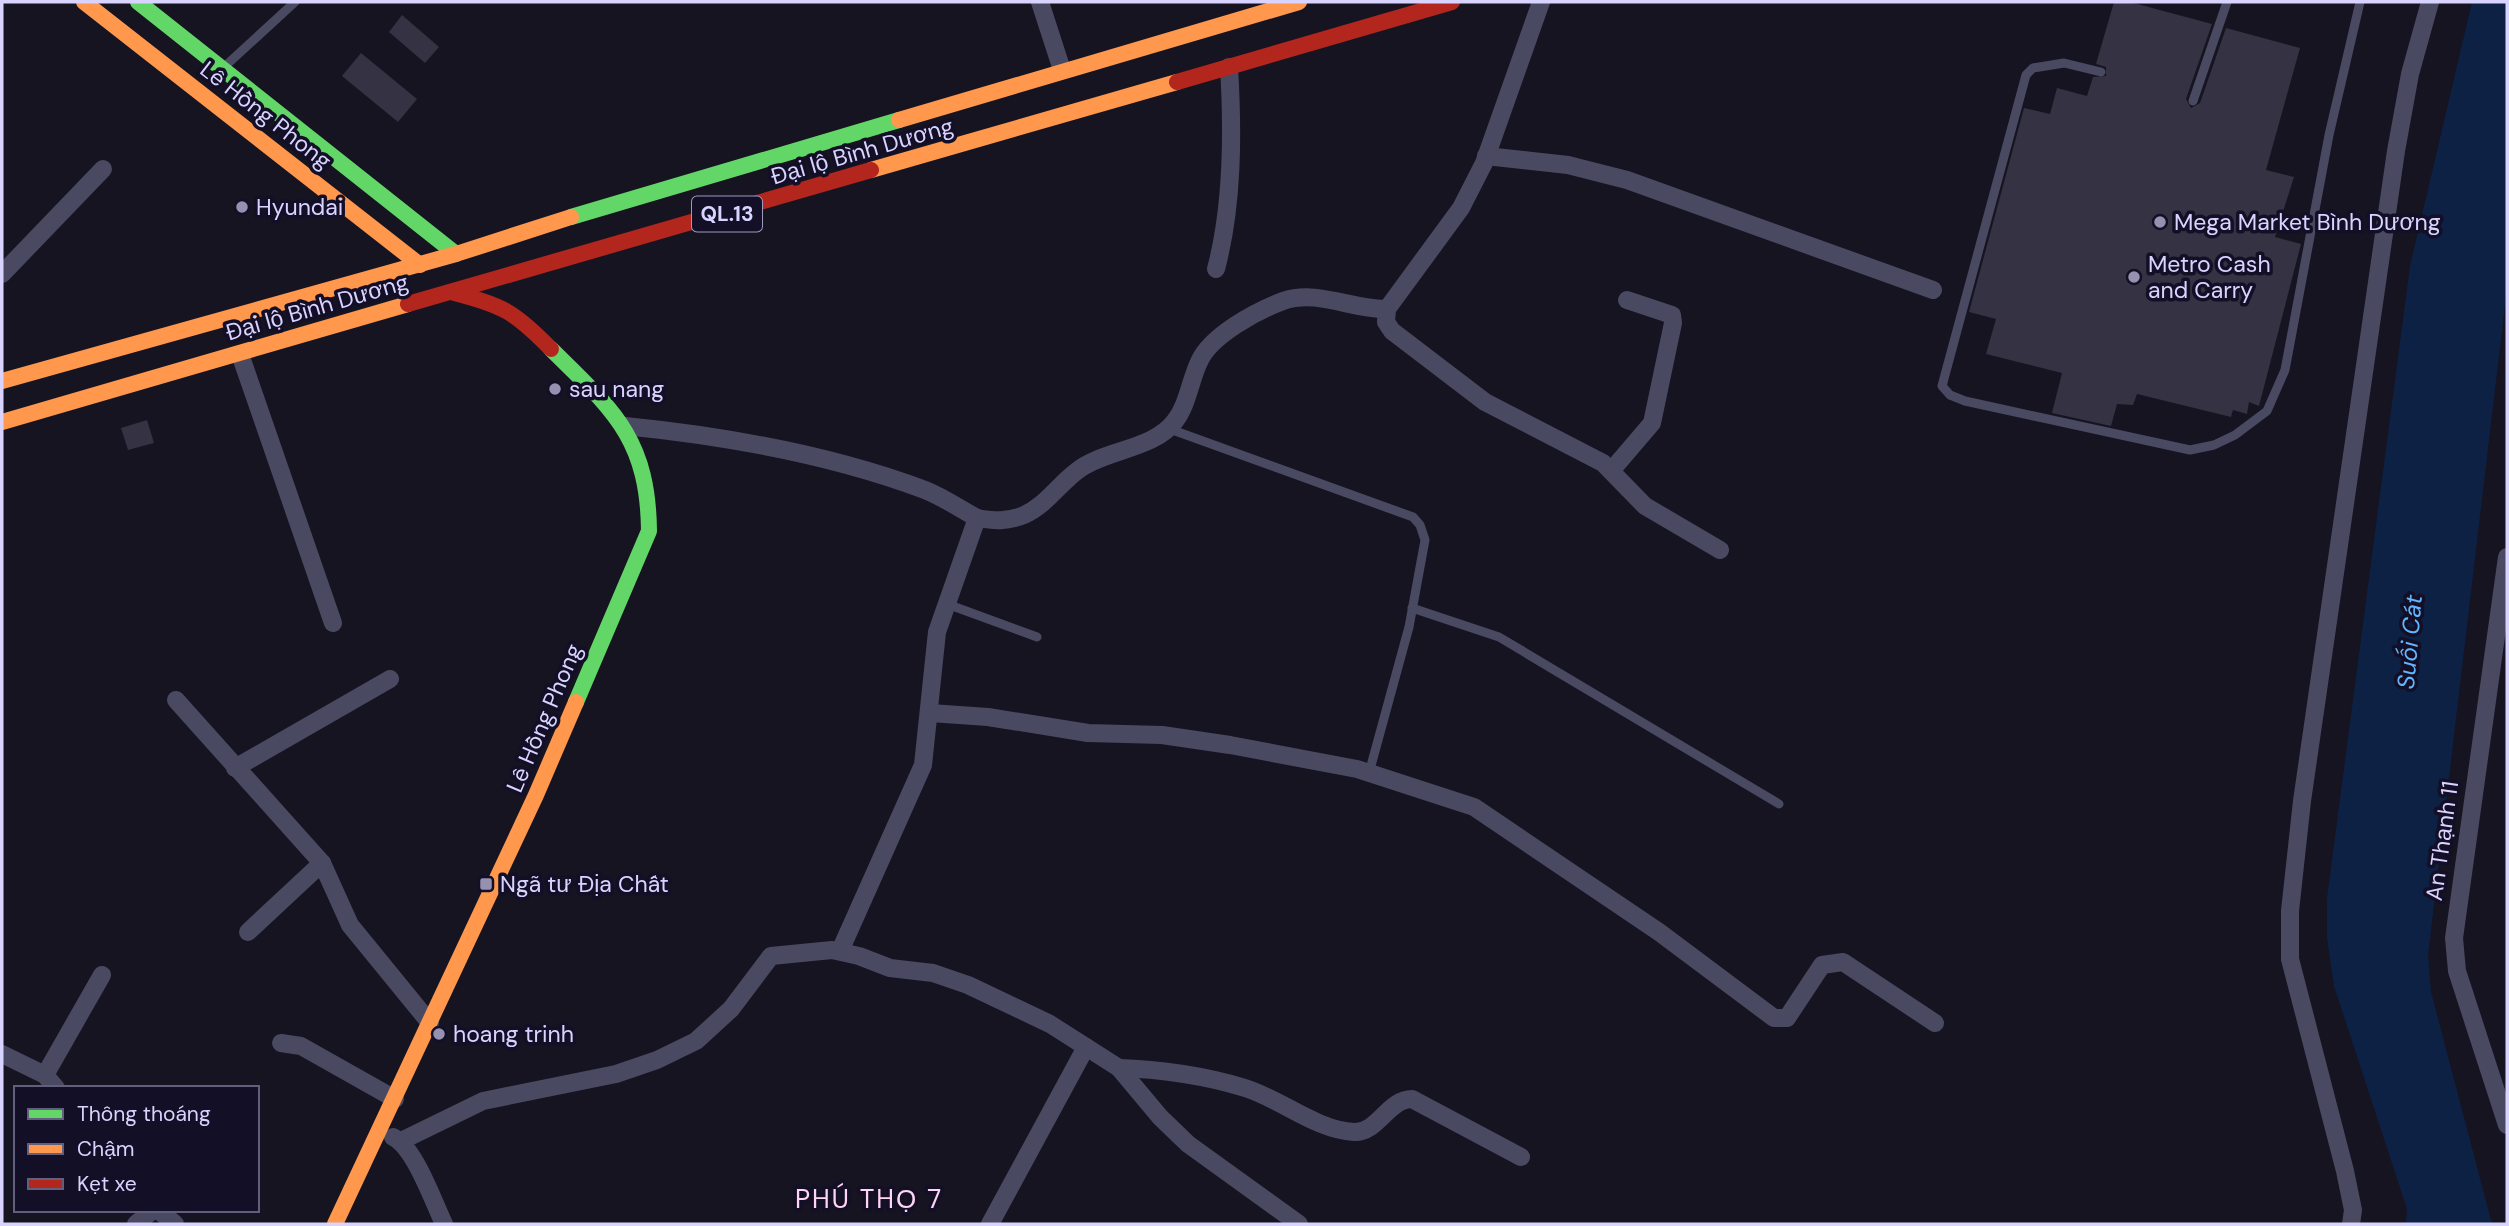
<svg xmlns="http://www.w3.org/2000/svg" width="2509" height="1226" font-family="'DM Sans',sans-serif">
  <rect width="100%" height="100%" fill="#161421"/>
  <polygon fill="#0d2144" points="2472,2 2507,2 2507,288 2428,955 2431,992 2492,1224 2406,1224 2407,1209 2334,986 2327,938 2327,898 2410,266"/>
  <g fill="#343243">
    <polygon points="2114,2 2130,2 2212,24 2186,99 2191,108 2200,103 2226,28 2300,48 2266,170 2294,177 2275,237 2301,244 2259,406 2249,402 2247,414 2233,410 2231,417 2137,394 2133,405 2117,404 2111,426 2052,413 2062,373 1986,354 1996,319 1969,312 2024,108 2050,114 2057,88 2087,96 2093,77 2106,76 2106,67 2096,64"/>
    <polygon points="402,15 439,47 425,63 389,32"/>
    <polygon points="361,53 417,99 398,122 342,76"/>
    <polygon points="147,420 154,443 128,450 121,428"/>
  </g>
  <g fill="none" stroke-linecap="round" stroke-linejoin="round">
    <g stroke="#4a4962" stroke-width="9">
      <polyline points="223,68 295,2"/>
      <polyline points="2101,72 2064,63 2033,68 2026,75 1942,386 1950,395 1965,401 2190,450 2214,445 2235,435 2267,411 2285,370 2329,135 2360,2"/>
      <polyline points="2193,101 2227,2"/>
      <polyline points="1167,428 1413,517 1420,525 1425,540 1409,627 1369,773"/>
      <polyline points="947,604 1037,637"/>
      <polyline points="1412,608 1499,637 1779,804"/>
    </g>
    <g stroke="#4a4962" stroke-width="18">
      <polyline points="1040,2 1062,70"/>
      <polyline points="1486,156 1568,165 1627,180 1933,290"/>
      <path d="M 1216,269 C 1233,205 1233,133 1229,67"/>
      <polyline points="2,274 103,169"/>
      <polyline points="1387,309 1386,322 1392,331 1485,402 1603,463 1645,506 1720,550"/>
      <polyline points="240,354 333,623"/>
      <path d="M 625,426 C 725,436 829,454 925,490 C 943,497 960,509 977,518 L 937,632 L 923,765 L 840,951"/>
      <polyline points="1611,471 1652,423 1673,323 1672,315 1627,300"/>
      <path d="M 977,518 C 994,521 1007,522 1024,515 C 1047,505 1060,482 1081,468 C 1109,449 1154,449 1175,421 C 1188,404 1190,381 1199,362 C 1210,336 1256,311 1283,301 C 1318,289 1352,310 1387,309 L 1461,208 L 1484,163 L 1541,2"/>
      <polyline points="2507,557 2454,938 2457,971 2507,1125"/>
      <polyline points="176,700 322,863 350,925 430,1023"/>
      <polyline points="930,713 988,717 1088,733 1162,735 1230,745 1357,769 1474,807 1659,932 1774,1018 1787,1018 1822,965 1843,962 1935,1023"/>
      <polyline points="235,768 390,679"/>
      <polyline points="248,932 322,863"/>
      <polyline points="281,1043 301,1046 395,1099"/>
      <polyline points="2,1054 45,1075 56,1088"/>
      <path d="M 1119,1068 C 1159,1069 1207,1076 1245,1088 C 1281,1099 1316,1130 1354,1132 C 1378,1133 1388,1099 1412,1099 L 1521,1157"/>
      <polyline points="45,1075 102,975"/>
      <path d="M 393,1137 C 415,1148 433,1201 444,1224"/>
      <polyline points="401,1141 483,1101 616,1074 657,1060 696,1041 731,1009 771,956 832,950 859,956 890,968 933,973 968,985 1050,1024 1119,1068 1160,1117 1188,1144 1299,1224"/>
      <polyline points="158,1210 175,1224"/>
      <polyline points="136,1224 153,1210"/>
      <polyline points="990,1224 1086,1047"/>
      <polyline points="2351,1224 2353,1210 2345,1171 2290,959 2290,911 2302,801 2396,151 2410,74 2430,2"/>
    </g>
    <g stroke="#63d668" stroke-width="16">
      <polyline points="138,2 456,254"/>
      <polyline points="571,217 899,120"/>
      <path d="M 551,349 C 613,410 648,438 649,531 L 576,702"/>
    </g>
    <g stroke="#ff974d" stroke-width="16">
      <polyline points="84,2 420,265"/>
      <polyline points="899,120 1299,2"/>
      <polyline points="871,170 1177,82"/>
      <polyline points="2,381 456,254 571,217"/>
      <polyline points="2,422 408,304"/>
      <polyline points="335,1224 536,795 576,702"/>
    </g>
    <g stroke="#b3261e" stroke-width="16">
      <polyline points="1177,82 1452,2"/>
      <path d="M 451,292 C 503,306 513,310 551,349"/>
      <polyline points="408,304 871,170"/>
    </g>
  </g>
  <g fill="#9591b1" stroke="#130f26" stroke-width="2.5">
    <circle cx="242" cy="207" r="7"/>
    <circle cx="2160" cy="222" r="7"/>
    <circle cx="2134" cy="277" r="7"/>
    <circle cx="555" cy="389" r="7"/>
    <rect x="479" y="877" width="14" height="14" rx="3.5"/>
    <circle cx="439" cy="1034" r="7"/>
  </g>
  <g text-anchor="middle" stroke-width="7" stroke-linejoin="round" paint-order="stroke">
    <rect fill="#130f26" stroke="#9e99be" stroke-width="2" x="692" y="196.5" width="70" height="35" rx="5"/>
    <g font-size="21" font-weight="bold" fill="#d9d4ff">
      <text x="727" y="221">QL.13</text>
    </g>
    <g font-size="23" fill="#d9d4ff" stroke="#130f26">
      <text transform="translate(266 115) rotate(38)" y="8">Lê Hồng Phong</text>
      <text transform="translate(862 151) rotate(-16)" y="8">Đại lộ Bình Dương</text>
      <text transform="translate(317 307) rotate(-16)" y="8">Đại lộ Bình Dương</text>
      <text transform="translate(544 718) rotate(-67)" y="8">Lê Hồng Phong</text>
      <text transform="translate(2442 841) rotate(-82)" y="8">An Thạnh 11</text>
    </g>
    <g font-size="23" fill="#d9d4ff" stroke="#130f26" text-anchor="start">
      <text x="256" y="215">Hyundai</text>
      <text x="2174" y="230">Mega Market Bình Dương</text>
      <text x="2148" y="272">Metro Cash<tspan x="2148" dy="26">and Carry</tspan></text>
      <text x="569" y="397">sau nang</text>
      <text x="500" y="892">Ngã tư Địa Chất</text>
      <text x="453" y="1042">hoang trinh</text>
    </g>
    <g font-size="24" font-style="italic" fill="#62b6ff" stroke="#130f26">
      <text transform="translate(2410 642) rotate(-85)" y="8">Suối Cát</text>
    </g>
    <g font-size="26" letter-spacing="2" fill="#ffd6f0" stroke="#130f26">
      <text x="869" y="1208">PHÚ THỌ 7</text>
    </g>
  </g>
  <rect width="2509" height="1226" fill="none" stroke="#d9d4ff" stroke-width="7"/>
  <rect x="14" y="1086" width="245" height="126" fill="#130f26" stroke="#625e7d" stroke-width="2"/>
  <rect x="28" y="1109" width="35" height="10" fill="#63d668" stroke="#625e7d" stroke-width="2"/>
  <text x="77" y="1121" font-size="21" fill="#d9d4ff">Thông thoáng</text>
  <rect x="28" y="1144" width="35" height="10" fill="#ff974d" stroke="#625e7d" stroke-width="2"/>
  <text x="77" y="1156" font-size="21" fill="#d9d4ff">Chậm</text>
  <rect x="28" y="1179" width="35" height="10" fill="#b3261e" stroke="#625e7d" stroke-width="2"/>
  <text x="77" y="1191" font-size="21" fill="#d9d4ff">Kẹt xe</text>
</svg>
